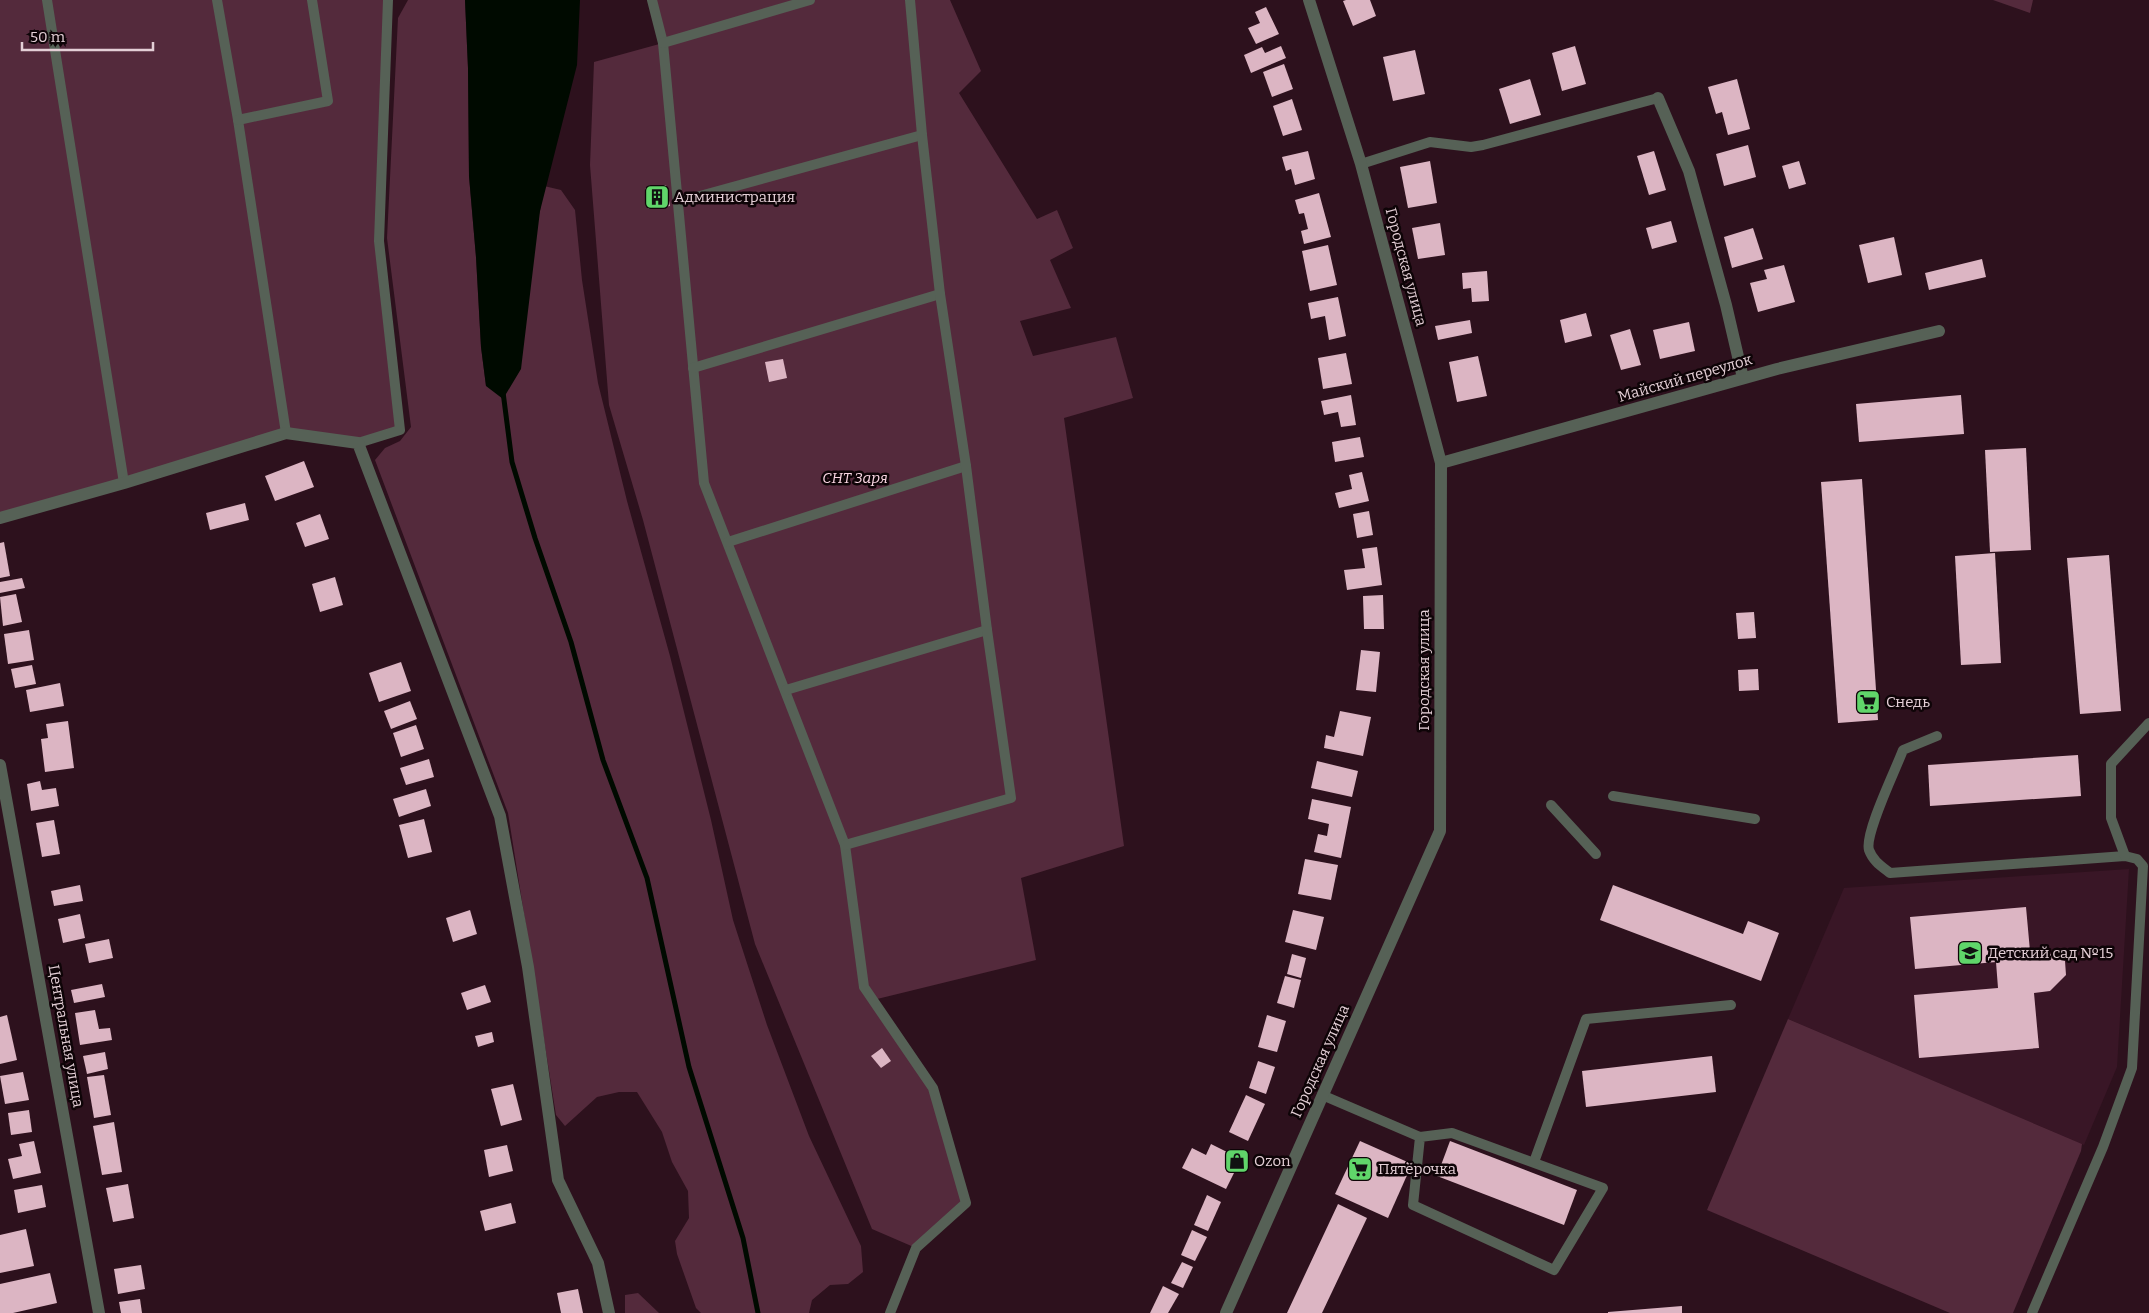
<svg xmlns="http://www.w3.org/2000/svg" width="2149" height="1313" font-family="Bitter,serif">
  <rect width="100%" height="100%" fill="#2d111d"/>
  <polygon fill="#391626" points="2129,869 2117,1067 2084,1145 1788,1019 1844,888"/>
  <g fill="#542a3c">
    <polygon points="0,0 388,0 379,241 400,430 358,443 286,433 0,518"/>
    <polygon points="408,0 465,0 468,68 469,176 476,257 481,347 486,386 540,211 544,186 561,190 575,210 582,280 598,383 627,501 670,656 711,820 733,920 767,1025 809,1136 861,1246 863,1272 848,1284 830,1285 812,1300 809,1313 701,1313 696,1308 677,1254 675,1241 689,1218 688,1191 672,1162 662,1132 637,1092 619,1092 597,1097 565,1126 556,1115 508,813 375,460 385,448 400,441 411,427 387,238 398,18"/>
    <polygon points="652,0 950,0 981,71 959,93 1037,219 1057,210 1073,248 1050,260 1071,308 1020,321 1033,356 1116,337 1133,398 1064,418 1124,846 1021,878 1036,960 873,1000 933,1088 966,1203 916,1248 872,1229 755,944 643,520 609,405 590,165 594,62 663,43"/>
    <polygon points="1993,0 2033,0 2030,13"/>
    <polygon points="1788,1019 2082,1144 2081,1151 2013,1313 1950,1313 1707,1210"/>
    <polygon points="638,1293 659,1313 625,1313 625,1295"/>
  </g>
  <polygon fill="#000a00" points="465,0 580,0 577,65 540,211 521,369 503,399 486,386 481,347 476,257 469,176 468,68"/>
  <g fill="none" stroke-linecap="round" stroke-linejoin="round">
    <polyline stroke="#000a00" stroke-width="5" points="503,392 512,462 535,538 571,642 603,760 647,878 689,1067 743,1238 758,1313"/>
  </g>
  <g fill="#dcb5c3">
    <polygon points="1346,0 1370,0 1376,16 1353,26 1343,1"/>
    <polygon points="1266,7 1279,34 1256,44 1248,28 1260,23 1255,12"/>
    <polygon points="1281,46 1286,58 1251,73 1244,55 1262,47 1265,53"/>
    <polygon points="1575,46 1586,84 1562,91 1552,53"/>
    <polygon points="1415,50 1425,94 1393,101 1383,57"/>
    <polygon points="1284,64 1293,89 1272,97 1263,72"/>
    <polygon points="1530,79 1541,115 1510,124 1499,89"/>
    <polygon points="1737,79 1750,129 1728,135 1722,112 1716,114 1708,87"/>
    <polygon points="1292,99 1302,130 1283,136 1273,106"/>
    <polygon points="1748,145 1756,177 1724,186 1716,154"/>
    <polygon points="1308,151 1315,179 1295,185 1291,169 1286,171 1282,157"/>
    <polygon points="1654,151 1666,190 1649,195 1637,156"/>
    <polygon points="1430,161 1437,203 1408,208 1400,167"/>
    <polygon points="1799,161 1806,184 1789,189 1782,166"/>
    <polygon points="666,185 670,206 648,209 645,188"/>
    <polygon points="1319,193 1331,237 1304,244 1301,231 1308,229 1304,213 1299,214 1295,200"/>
    <polygon points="1671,221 1677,242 1652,249 1646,228"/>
    <polygon points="1440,223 1445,255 1418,259 1412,228"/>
    <polygon points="1753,228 1763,259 1732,268 1724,237"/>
    <polygon points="1894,237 1902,275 1868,283 1859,245"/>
    <polygon points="1328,245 1337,285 1310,291 1302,251"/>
    <polygon points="1982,259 1986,277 1929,290 1925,273"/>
    <polygon points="1784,265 1795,302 1758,312 1750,283 1767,279 1764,270"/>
    <polygon points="1487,271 1489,301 1472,302 1471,288 1463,289 1462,273"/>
    <polygon points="1338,297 1346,336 1329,340 1325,316 1311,319 1308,303"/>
    <polygon points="1586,313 1592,336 1565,343 1560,320"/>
    <polygon points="1470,320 1472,333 1438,340 1435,326"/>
    <polygon points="1689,322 1695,351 1660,359 1653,330"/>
    <polygon points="1630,329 1641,365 1621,370 1610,335"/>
    <polygon points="1346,353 1352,384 1323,389 1318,358"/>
    <polygon points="1478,356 1487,396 1457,402 1449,362"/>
    <polygon points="783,359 787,378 769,382 765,362"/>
    <polygon points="1351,395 1356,425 1341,427 1338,412 1324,415 1321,401"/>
    <polygon points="1961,395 1964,434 1859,442 1856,404"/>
    <polygon points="1360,437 1364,457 1335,462 1332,442"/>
    <polygon points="2026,448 2031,550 1990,552 1985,450"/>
    <polygon points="304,461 314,487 275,501 265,476"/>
    <polygon points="1362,472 1369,501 1339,508 1335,493 1352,489 1349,475"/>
    <polygon points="1862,479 1878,720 1838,723 1821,482"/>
    <polygon points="245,503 249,520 210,530 206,513"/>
    <polygon points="1369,511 1373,535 1357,538 1353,514"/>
    <polygon points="320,514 329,539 305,547 296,523"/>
    <polygon points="4,542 10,576 0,578 0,543"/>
    <polygon points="1377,547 1382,585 1347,590 1344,570 1365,568 1362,549"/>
    <polygon points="1995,553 2001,663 1961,665 1955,556"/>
    <polygon points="2109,555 2121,711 2080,714 2067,558"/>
    <polygon points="335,577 343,605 320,612 312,584"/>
    <polygon points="22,578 25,588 0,593 0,582"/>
    <polygon points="16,594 22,622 3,626 0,597"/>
    <polygon points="1383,595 1384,629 1364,629 1363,596"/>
    <polygon points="1754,612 1756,638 1738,639 1736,613"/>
    <polygon points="29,630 34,660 8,664 4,634"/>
    <polygon points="1361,650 1380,652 1376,692 1356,690"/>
    <polygon points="401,662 411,691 379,702 369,673"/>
    <polygon points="32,665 36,684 15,688 11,669"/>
    <polygon points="1758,669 1759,690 1739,691 1738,670"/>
    <polygon points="60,683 64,706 30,712 26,690"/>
    <polygon points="410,701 417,719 391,729 384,711"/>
    <polygon points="1340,711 1371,717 1363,756 1324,748 1326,735 1334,737"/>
    <polygon points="68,721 74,768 45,772 41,739 48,738 46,724"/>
    <polygon points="416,725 424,749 401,757 393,733"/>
    <polygon points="2078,755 2081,796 1930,806 1928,765"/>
    <polygon points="429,759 434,777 406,785 400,768"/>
    <polygon points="1317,761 1358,771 1352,797 1311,788"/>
    <polygon points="40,781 42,790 56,788 59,806 31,811 27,784"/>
    <polygon points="426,789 431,806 399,817 393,799"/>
    <polygon points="1312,799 1351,807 1341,858 1314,852 1318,834 1327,836 1329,824 1308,819"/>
    <polygon points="424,819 432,852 408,858 399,825"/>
    <polygon points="54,820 60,854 42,857 36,823"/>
    <polygon points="1305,859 1338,865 1331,900 1298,894"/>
    <polygon points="80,885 83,901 54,906 51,891"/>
    <polygon points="1613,885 1743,934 1748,921 1779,933 1761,981 1600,920"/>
    <polygon points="2026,907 2030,951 2043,950 2065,961 2066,975 2050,991 2034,993 2039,1048 1919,1058 1914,995 1998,988 1996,962 1915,969 1910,917"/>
    <polygon points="470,910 477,934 453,942 446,918"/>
    <polygon points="1293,910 1324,917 1316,950 1285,942"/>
    <polygon points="80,914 85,938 63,943 58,919"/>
    <polygon points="109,939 113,958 89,963 85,944"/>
    <polygon points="1292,954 1306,958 1301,978 1287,974"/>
    <polygon points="1285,976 1301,980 1294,1008 1277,1003"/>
    <polygon points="102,984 105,997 74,1003 71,990"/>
    <polygon points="485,985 491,1002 467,1010 461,993"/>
    <polygon points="95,1010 99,1029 110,1028 112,1040 80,1045 75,1013"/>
    <polygon points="7,1015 17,1060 0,1064 0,1017"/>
    <polygon points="1267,1015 1286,1021 1277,1052 1258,1047"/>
    <polygon points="492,1032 494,1042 478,1047 475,1036"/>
    <polygon points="882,1048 891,1061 881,1068 871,1056"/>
    <polygon points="105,1052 108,1069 87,1074 83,1056"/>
    <polygon points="1712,1056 1716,1092 1586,1107 1582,1071"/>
    <polygon points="1258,1061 1275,1067 1266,1094 1249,1088"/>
    <polygon points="23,1072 29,1100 5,1104 0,1076"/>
    <polygon points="104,1075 111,1115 94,1118 87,1077"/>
    <polygon points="513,1084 522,1120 501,1126 491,1089"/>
    <polygon points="1246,1095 1265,1104 1248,1141 1229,1132"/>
    <polygon points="29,1110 32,1132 11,1135 8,1113"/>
    <polygon points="114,1122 122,1172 102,1175 93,1126"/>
    <polygon points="34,1141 41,1173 13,1179 8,1159 22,1156 19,1144"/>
    <polygon points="1360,1141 1412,1164 1388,1218 1335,1194"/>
    <polygon points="1450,1141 1577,1190 1564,1225 1437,1176"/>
    <polygon points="1211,1144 1241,1159 1226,1189 1182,1168 1192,1148 1206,1155"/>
    <polygon points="507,1145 513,1171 489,1177 484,1150"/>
    <polygon points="128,1184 134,1218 113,1222 106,1188"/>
    <polygon points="42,1185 46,1207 18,1213 14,1190"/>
    <polygon points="1207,1195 1221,1202 1208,1231 1194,1225"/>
    <polygon points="511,1203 516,1223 485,1231 480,1211"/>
    <polygon points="1338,1204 1367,1218 1322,1313 1287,1313"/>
    <polygon points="26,1229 34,1266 0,1273 0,1235"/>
    <polygon points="1192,1230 1207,1237 1195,1261 1181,1255"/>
    <polygon points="1182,1262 1193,1267 1183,1288 1171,1283"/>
    <polygon points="141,1265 145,1289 118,1294 114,1269"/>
    <polygon points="50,1273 57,1303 13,1313 0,1313 0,1284"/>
    <polygon points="1163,1286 1179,1294 1168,1313 1150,1313"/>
    <polygon points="578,1289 583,1313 561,1313 557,1293"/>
    <polygon points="140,1299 142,1313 121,1313 119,1302"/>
    <polygon points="1682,1306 1682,1313 1608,1313 1608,1312"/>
  </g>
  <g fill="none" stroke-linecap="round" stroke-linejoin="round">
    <g stroke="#566156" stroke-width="10">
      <polyline points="47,0 124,483"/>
      <polyline points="217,0 238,120 286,433"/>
      <polyline points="652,0 663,43 704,483 845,845 864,987 933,1088 966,1203 916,1248 890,1313"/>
      <polyline points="663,43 810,0"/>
      <polyline points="238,120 328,101 312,0"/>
      <polyline points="1361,164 1430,142 1471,147 1483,145 1658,98"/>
      <polyline points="678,202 922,135"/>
      <polyline points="693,368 940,294"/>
      <polyline points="358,443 400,430 379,241 388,0"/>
      <polyline points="728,542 966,466"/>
      <polyline points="786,690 987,630"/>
      <path d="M 1937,736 L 1903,750 C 1896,769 1864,834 1869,850 C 1873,861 1881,866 1890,873 L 2125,856 L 2137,859 L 2143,866 L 2132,1068 L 2103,1147 L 2032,1313"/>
      <polyline points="1613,796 1755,819"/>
      <polyline points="1551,805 1596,854"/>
      <polyline points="845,845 1011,798 987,630 966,466 940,294 922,135 910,0"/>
      <polyline points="2125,856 2111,818 2111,764 2149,723"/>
      <polyline points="1322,1095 1420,1137 1452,1133 1603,1188 1554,1270 1413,1205 1420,1137"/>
      <polyline points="1534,1162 1586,1019 1731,1005"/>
    </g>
    <g stroke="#566156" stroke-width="12">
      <polyline points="1658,98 1689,171 1726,305 1743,378"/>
      <polyline points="1441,463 1777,369 1939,331"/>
      <polyline points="0,518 124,483 286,433 358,443 500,816 528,967 558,1180 598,1263 609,1313"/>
      <polyline points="0,765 99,1313"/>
    </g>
    <polyline stroke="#566156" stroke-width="12" points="1226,1313 1440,831 1441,463 1361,164 1309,0"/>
  </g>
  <defs>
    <symbol id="building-square" viewBox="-11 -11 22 22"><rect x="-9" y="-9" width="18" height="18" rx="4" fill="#60d56a" stroke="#0e0407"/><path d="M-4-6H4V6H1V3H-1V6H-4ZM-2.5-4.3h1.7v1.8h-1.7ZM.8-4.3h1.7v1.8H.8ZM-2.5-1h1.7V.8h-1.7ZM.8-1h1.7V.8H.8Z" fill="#111"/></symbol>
    <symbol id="supermarket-square" viewBox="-11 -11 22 22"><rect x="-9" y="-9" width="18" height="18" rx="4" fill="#60d56a" stroke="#0e0407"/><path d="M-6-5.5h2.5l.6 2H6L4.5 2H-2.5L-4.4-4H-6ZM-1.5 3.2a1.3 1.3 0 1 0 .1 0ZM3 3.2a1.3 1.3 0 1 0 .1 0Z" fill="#111"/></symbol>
    <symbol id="school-square" viewBox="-11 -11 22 22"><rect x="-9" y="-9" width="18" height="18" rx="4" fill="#60d56a" stroke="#0e0407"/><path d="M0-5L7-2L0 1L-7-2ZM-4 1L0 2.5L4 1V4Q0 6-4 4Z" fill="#111"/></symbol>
    <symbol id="shop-square" viewBox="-11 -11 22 22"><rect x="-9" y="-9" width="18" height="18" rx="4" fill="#60d56a" stroke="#0e0407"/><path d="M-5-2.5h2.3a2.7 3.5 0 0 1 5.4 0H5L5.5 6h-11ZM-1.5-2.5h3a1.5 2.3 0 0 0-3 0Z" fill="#111"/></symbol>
  </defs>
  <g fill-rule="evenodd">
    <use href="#building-square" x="643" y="183" width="28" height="28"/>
    <use href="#supermarket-square" x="1854" y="688" width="28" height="28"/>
    <use href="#school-square" x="1956" y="939" width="28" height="28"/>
    <use href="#shop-square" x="1223" y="1147" width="28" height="28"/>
    <use href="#supermarket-square" x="1346" y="1155" width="28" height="28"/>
  </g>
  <g text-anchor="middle" stroke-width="5" stroke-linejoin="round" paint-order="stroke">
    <g font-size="15" fill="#e4cfd6" stroke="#0e0407" text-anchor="start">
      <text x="674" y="202">Администрация</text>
      <text x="1886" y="707">Снедь</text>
      <text x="1988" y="958">Детский сад №15</text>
      <text x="1254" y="1166">Ozon</text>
      <text x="1378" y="1174">Пятёрочка</text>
    </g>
    <g font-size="15" fill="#e4cfd6" stroke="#0e0407">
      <text transform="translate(1406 267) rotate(75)" y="5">Городская улица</text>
      <text transform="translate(1685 378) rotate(-16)" y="5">Майский переулок</text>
      <text transform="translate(1424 670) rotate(-90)" y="5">Городская улица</text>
      <text transform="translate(66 1036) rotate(80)" y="5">Центральная улица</text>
      <text transform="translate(1320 1061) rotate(-66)" y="5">Городская улица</text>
    </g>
    <g font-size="15" font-style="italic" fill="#fbd7e4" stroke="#0e0407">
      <text x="855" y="483">СНТ Заря</text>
    </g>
  </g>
  <path d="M22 42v8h131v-8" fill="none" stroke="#e4cfd6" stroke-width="2.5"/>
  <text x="30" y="42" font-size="15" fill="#e4cfd6" stroke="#0e0407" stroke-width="4" paint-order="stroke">50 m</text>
</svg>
